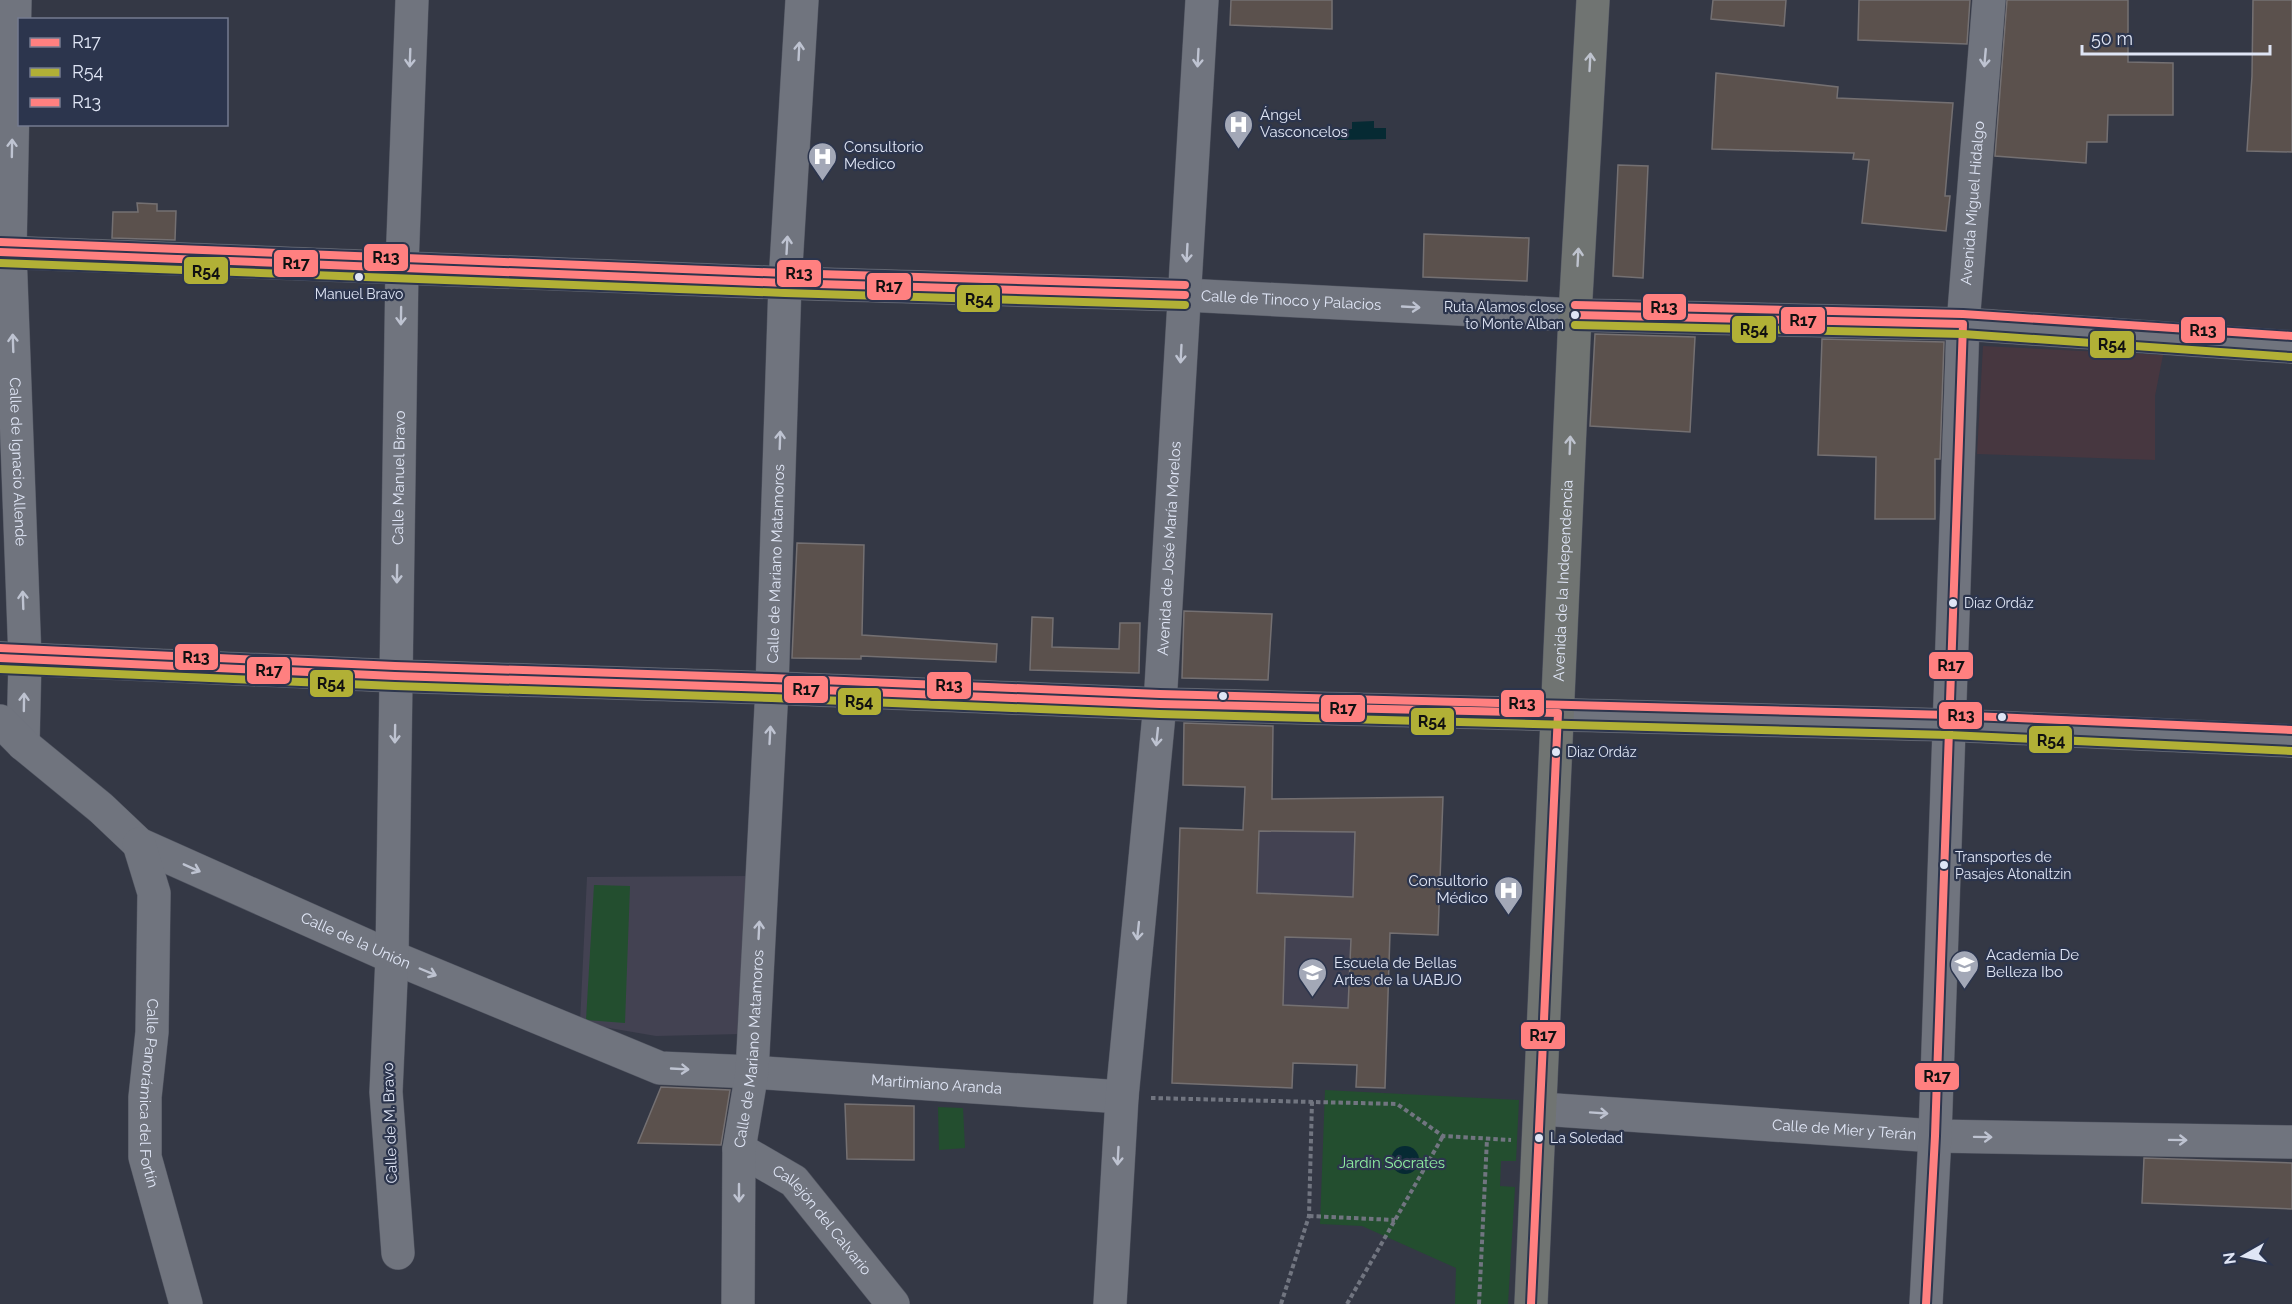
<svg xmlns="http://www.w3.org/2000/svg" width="2292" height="1304" font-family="Raleway,sans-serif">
  <rect width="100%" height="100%" fill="#343845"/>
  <polygon fill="#473740" points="1983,346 2163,355 2155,396 2155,460 1977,454"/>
  <g fill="#434252">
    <polygon points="1443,797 1438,935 1390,934 1385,1088 1356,1087 1357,1065 1294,1063 1292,1087 1236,1085 1178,922 1180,828 1243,830 1244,800"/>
    <polygon points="747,876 741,1034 656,1036 580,1023 587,877"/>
  </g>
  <g fill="#234e2f">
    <polygon points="594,885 630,886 625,1023 586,1020"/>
    <polygon points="1325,1090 1519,1100 1516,1161 1501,1161 1500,1186 1515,1187 1508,1304 1455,1304 1456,1268 1362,1226 1320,1224"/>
    <polygon points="938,1107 963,1108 965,1148 939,1150"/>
  </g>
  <g fill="#062a33">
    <polygon points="1374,121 1374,128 1386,128 1386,139 1337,140 1337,130 1352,129 1352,122"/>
    <circle cx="1405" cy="1160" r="14"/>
  </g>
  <g fill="#5b514d" stroke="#747072" stroke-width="1.5" fill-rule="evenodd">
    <polygon points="1231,0 1332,0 1332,29 1230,25"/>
    <polygon points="1713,0 1786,0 1784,26 1711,19"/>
    <polygon points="1859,0 1970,0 1967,44 1858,40"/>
    <polygon points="2007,0 2128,0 2128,62 2173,63 2173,115 2108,115 2107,142 2087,142 2086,163 1995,156"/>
    <polygon points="2253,0 2292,0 2292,152 2247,151 2252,76"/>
    <polygon points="1716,73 1838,87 1837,98 1953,103 1945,196 1950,196 1946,231 1862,223 1869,160 1853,159 1854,153 1712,149"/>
    <polygon points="1618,165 1648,166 1643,278 1613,276"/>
    <polygon points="137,203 157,204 157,211 176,211 175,240 112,238 113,212 138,212"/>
    <polygon points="1424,234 1529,238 1527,281 1423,277"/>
    <polygon points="1595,334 1695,337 1690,432 1590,426"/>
    <polygon points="1822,339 1944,342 1940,459 1935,459 1935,519 1875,519 1876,457 1818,455"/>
    <polygon points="797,543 864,545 862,635 997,644 996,662 861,656 861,659 792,658"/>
    <polygon points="1184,611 1272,614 1268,680 1182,678"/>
    <polygon points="1032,617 1053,618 1052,647 1119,649 1120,623 1140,623 1139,673 1030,670"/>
    <path d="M 1184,723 L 1273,726 L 1272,799 L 1443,797 L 1438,935 L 1390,933 L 1385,1088 L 1356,1087 L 1357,1065 L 1293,1063 L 1292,1088 L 1172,1083 L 1180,828 L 1243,830 L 1245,787 L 1183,785 ZM 1259,831 L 1355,832 L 1353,897 L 1257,893 ZM 1285,937 L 1351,939 L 1348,1008 L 1283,1005 Z"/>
    <polygon points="661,1087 730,1090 721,1145 638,1143"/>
    <polygon points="845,1104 914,1106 914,1160 847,1159"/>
    <polygon points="2144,1158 2292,1163 2292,1209 2142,1203"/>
  </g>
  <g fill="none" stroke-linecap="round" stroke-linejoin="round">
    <defs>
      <g id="minor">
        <path id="s1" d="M 15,0 L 10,252 L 25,659 L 23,744"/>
        <path id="s2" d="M 0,252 L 785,283 L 1185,295 L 1575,315 L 1963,324 L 2292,347"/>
        <polyline points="0,658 395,676 772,688 1160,704 1949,725 2292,741"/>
        <path id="s3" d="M 0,721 L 23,744 L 101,808 L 139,844 L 392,957 L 660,1068 L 752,1072 L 1122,1097"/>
        <path id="s4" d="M 139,844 L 154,893 L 152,1032 L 145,1097 L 145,1157 L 186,1304"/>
        <path id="s5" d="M 1541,1109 L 1935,1136 L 2292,1142"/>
        <path id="s6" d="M 739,1149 L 794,1181 L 893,1304"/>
        <path id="s7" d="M 398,1253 L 386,1092 L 392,957 L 402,266 L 412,0"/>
        <path id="s8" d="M 738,1304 L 739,1149 L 752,1072 L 772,688 L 785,283 L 802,0"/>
        <path id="s9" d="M 1110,1304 L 1122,1097 L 1160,704 L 1202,0"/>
        <path id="s10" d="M 1926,1304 L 1935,1136 L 1963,324 L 1989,0"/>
      </g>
      <g id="major">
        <path id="s11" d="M 1531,1304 L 1575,315 L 1593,0"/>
      </g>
    </defs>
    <use href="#minor" stroke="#505460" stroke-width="34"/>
    <use href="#major" stroke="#505460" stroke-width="34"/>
    <g stroke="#717580" stroke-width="4" stroke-dasharray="4.5 3" stroke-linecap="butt">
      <polyline points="1151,1098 1397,1104 1443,1136 1511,1140"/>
      <polyline points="1309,1216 1395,1220"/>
      <polyline points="1281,1304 1309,1216 1312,1101"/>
      <polyline points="1347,1304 1443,1136"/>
      <polyline points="1479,1304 1487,1139"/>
    </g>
    <use href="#minor" stroke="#70747e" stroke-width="33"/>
    <use href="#major" stroke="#707472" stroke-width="33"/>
    <defs>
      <g id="bus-1">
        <polyline points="0,252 785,283 1185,295"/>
        <polyline points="1575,315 1963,324 1935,1136 1926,1304"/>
        <polyline points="0,658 395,676 772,688 1160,704 1558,713 1531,1304"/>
      </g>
      <g id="bus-2">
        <polyline points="0,263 785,293 1185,305"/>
        <polyline points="1575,325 1963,334 2291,357"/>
        <polyline points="0,669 395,686 772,698 1160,714 1949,735 2292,751"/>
      </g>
      <g id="bus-3">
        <polyline points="0,242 785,273 1185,285"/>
        <polyline points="1575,305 1963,314 2292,336"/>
        <polyline points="0,648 395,666 772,678 1160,694 1949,715 2292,730"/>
      </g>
    </defs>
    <use href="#bus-1" stroke="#2c354d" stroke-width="12"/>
    <use href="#bus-2" stroke="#2c354d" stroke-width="12"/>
    <use href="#bus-3" stroke="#2c354d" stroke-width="12"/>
    <use href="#bus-1" stroke="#ff8080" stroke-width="8"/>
    <use href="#bus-2" stroke="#b1b036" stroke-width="8"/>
    <use href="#bus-3" stroke="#ff8080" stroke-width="8"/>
  </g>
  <defs><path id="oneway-shaft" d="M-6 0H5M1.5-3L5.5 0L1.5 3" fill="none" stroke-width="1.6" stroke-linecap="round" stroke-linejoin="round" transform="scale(1.5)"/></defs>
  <g stroke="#bec3d1">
    <use href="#oneway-shaft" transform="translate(799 51) rotate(-87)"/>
    <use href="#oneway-shaft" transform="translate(410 58) rotate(92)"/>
    <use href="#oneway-shaft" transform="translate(1198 58) rotate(93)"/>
    <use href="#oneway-shaft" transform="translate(1985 58) rotate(95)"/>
    <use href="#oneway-shaft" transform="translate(12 148) rotate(-89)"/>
    <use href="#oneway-shaft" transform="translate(787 245) rotate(-87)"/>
    <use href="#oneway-shaft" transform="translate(1187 253) rotate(93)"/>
    <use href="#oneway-shaft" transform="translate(1411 307) rotate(3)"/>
    <use href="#oneway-shaft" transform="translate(401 316) rotate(91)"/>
    <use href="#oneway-shaft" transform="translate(13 343) rotate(-92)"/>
    <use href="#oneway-shaft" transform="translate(1181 354) rotate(93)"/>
    <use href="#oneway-shaft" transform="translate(780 440) rotate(-88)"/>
    <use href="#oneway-shaft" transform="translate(397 574) rotate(91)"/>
    <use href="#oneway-shaft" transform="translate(23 600) rotate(-92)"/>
    <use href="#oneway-shaft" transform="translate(24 702) rotate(-89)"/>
    <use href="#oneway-shaft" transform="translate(395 734) rotate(91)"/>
    <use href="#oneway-shaft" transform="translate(770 735) rotate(-87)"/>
    <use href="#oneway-shaft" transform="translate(1157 737) rotate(96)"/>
    <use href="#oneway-shaft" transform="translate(192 868) rotate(24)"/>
    <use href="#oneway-shaft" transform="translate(759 930) rotate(-87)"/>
    <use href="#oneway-shaft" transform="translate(1138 931) rotate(96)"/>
    <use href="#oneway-shaft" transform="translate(428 972) rotate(23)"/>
    <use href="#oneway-shaft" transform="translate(680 1069) rotate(3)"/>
    <use href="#oneway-shaft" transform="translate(1599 1113) rotate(4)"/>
    <use href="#oneway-shaft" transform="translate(1983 1137) rotate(1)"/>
    <use href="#oneway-shaft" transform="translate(2178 1140) rotate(1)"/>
    <use href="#oneway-shaft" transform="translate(1118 1156) rotate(93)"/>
    <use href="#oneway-shaft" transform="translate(739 1193) rotate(90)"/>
  </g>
  <g stroke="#bec3ce">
    <use href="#oneway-shaft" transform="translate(1590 62) rotate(-87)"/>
    <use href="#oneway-shaft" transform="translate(1578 257) rotate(-87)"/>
    <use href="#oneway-shaft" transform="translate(1570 445) rotate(-88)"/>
  </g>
  <defs>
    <symbol id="hospital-pin" viewBox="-11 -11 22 30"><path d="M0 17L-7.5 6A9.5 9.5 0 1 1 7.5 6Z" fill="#a3a8b7" stroke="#2c354d"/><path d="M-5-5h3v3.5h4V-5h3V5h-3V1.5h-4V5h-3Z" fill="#fff"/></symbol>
    <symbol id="university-pin" viewBox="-11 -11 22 30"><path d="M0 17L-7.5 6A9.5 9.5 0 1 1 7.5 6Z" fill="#a3a8b7" stroke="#2c354d"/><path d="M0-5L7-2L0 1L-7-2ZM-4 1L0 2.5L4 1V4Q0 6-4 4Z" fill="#fff"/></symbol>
  </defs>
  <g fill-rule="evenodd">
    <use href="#hospital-pin" x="1222" y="108" width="33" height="45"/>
    <use href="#hospital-pin" x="806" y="140" width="33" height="45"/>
    <use href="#hospital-pin" x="1492" y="874" width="33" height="45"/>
    <use href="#university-pin" x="1948" y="948" width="33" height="45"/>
    <use href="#university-pin" x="1296" y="956" width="33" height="45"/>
  </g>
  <g fill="#dfe5f5" stroke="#2c354d" stroke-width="2">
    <circle cx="359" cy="277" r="5"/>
    <circle cx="1575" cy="315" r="5"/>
    <circle cx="1953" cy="603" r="5"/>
    <circle cx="1223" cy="696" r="5"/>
    <circle cx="2002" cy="717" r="5"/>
    <circle cx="1556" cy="752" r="5"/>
    <circle cx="1944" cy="865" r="5"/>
    <circle cx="1539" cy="1138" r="5"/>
  </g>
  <g text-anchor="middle" stroke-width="4.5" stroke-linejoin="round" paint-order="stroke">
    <g font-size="14" fill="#dfe5f5" stroke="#2c354d" text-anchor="start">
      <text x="359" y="299" text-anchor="middle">Manuel Bravo</text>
      <text x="1564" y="312" text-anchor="end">Ruta Alamos close<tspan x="1564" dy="17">to Monte Alban</tspan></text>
      <text x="1964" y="608">Díaz Ordáz</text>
      <text x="1567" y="757">Diaz Ordáz</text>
      <text x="1955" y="862">Transportes de<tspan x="1955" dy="17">Pasajes Atonaltzin</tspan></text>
      <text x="1550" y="1143">La Soledad</text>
    </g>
    <g font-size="15" fill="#dfe5f5" stroke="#2c354d" text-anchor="start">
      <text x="1260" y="120">Ángel<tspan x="1260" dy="17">Vasconcelos</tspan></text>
      <text x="844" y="152">Consultorio<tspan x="844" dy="17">Medico</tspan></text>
      <text x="1488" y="886" text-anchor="end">Consultorio<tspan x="1488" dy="17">Médico</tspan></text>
      <text x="1986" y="960">Academia De<tspan x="1986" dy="17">Belleza Ibo</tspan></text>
      <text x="1334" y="968">Escuela de Bellas<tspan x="1334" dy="17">Artes de la UABJO</tspan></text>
    </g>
    <g font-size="15" fill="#dfe5f5" stroke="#2c354d">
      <text dy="5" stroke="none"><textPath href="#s10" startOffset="1102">Avenida Miguel Hidalgo</textPath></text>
      <text dy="5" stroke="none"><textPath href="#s2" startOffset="1292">Calle de Tinoco y Palacios</textPath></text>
      <text dy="5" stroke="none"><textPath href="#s1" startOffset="462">Calle de Ignacio Allende</textPath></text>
      <text dy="5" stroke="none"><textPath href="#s7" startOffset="776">Calle Manuel Bravo</textPath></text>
      <text dy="5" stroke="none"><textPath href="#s9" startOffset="758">Avenida de José María Morelos</textPath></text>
      <text dy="5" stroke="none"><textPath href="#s8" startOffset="742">Calle de Mariano Matamoros</textPath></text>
      <text dy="5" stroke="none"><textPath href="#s11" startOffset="724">Avenida de la Independencia</textPath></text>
      <text dy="5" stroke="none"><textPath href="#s3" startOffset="423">Calle de la Unión</textPath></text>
      <text dy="5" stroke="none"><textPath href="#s8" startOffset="256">Calle de Mariano Matamoros</textPath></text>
      <text dy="5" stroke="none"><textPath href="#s3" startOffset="1030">Martimiano Aranda</textPath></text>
      <text dy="5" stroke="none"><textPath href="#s4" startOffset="252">Calle Panorámica del Fortín</textPath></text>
      <text transform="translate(390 1123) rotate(-92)" y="5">Calle de M. Bravo</text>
      <text dy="5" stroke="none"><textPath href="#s5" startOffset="304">Calle de Mier y Terán</textPath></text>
      <text dy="5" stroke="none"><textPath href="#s6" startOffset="111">Callejón del Calvario</textPath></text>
    </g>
    <g font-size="15" fill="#90f0a2" stroke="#2c354d">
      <text x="1392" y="1168">Jardín Sócrates</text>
    </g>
  </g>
  <g stroke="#2c354d" stroke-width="2">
    <rect x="363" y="243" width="46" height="29" rx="6" fill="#ff8080"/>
    <rect x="273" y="249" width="46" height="29" rx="6" fill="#ff8080"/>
    <rect x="183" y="256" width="46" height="29" rx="6" fill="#b1b036"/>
    <rect x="776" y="259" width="46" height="29" rx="6" fill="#ff8080"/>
    <rect x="866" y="272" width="46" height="29" rx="6" fill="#ff8080"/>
    <rect x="956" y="284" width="45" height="29" rx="6" fill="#b1b036"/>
    <rect x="1642" y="293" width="45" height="28" rx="6" fill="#ff8080"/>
    <rect x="1780" y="306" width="46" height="29" rx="6" fill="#ff8080"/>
    <rect x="1731" y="315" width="46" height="29" rx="6" fill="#b1b036"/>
    <rect x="2180" y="316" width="46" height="28" rx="6" fill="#ff8080"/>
    <rect x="2089" y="330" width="46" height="29" rx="6" fill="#b1b036"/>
    <rect x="174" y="643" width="45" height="28" rx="6" fill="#ff8080"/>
    <rect x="1928" y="651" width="46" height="29" rx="6" fill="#ff8080"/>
    <rect x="246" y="656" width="45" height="29" rx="6" fill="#ff8080"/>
    <rect x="309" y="669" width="45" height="29" rx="6" fill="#b1b036"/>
    <rect x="926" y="671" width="46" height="29" rx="6" fill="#ff8080"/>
    <rect x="783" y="675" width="46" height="29" rx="6" fill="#ff8080"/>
    <rect x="837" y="687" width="45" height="29" rx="6" fill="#b1b036"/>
    <rect x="1500" y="689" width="45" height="29" rx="6" fill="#ff8080"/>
    <rect x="1320" y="694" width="46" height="29" rx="6" fill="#ff8080"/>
    <rect x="1938" y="701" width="45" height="29" rx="6" fill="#ff8080"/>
    <rect x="1410" y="707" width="45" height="29" rx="6" fill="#b1b036"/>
    <rect x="2028" y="725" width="45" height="29" rx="6" fill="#b1b036"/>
    <rect x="1520" y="1021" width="46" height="29" rx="6" fill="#ff8080"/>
    <rect x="1914" y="1062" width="46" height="29" rx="6" fill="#ff8080"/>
  </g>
  <g font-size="16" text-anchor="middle" font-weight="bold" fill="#111">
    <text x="386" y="263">R13</text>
    <text x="296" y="269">R17</text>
    <text x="206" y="277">R54</text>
    <text x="799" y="279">R13</text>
    <text x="889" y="292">R17</text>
    <text x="979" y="305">R54</text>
    <text x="1664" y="313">R13</text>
    <text x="1803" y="326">R17</text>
    <text x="1754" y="335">R54</text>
    <text x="2203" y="336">R13</text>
    <text x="2112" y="350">R54</text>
    <text x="196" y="663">R13</text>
    <text x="1951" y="671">R17</text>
    <text x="269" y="676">R17</text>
    <text x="331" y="689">R54</text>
    <text x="949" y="691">R13</text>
    <text x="806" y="695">R17</text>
    <text x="859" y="707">R54</text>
    <text x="1522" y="709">R13</text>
    <text x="1343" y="714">R17</text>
    <text x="1961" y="721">R13</text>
    <text x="1432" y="727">R54</text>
    <text x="2051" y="746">R54</text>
    <text x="1543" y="1041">R17</text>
    <text x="1937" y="1082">R17</text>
  </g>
  <rect x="18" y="18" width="210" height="108" fill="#2c354d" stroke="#747b90" stroke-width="1.5"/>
  <rect x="30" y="38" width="30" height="9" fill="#ff8080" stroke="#747b90" stroke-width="1.5"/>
  <text x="72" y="48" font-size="18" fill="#dfe5f5">R17</text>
  <rect x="30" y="68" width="30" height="9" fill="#b1b036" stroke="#747b90" stroke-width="1.5"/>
  <text x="72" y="78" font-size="18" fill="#dfe5f5">R54</text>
  <rect x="30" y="98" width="30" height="9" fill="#ff8080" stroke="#747b90" stroke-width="1.5"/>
  <text x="72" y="108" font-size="18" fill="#dfe5f5">R13</text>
  <g transform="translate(2244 1256) rotate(261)" stroke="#2c354d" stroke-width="4.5" paint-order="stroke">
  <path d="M0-4.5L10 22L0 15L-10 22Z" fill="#dfe5f5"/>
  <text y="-9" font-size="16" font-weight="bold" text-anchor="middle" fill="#dfe5f5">N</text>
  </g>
  <path d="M2082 45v9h188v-9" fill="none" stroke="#dfe5f5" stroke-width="3"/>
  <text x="2091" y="45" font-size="18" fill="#dfe5f5" stroke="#2c354d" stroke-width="4.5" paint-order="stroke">50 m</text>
</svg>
